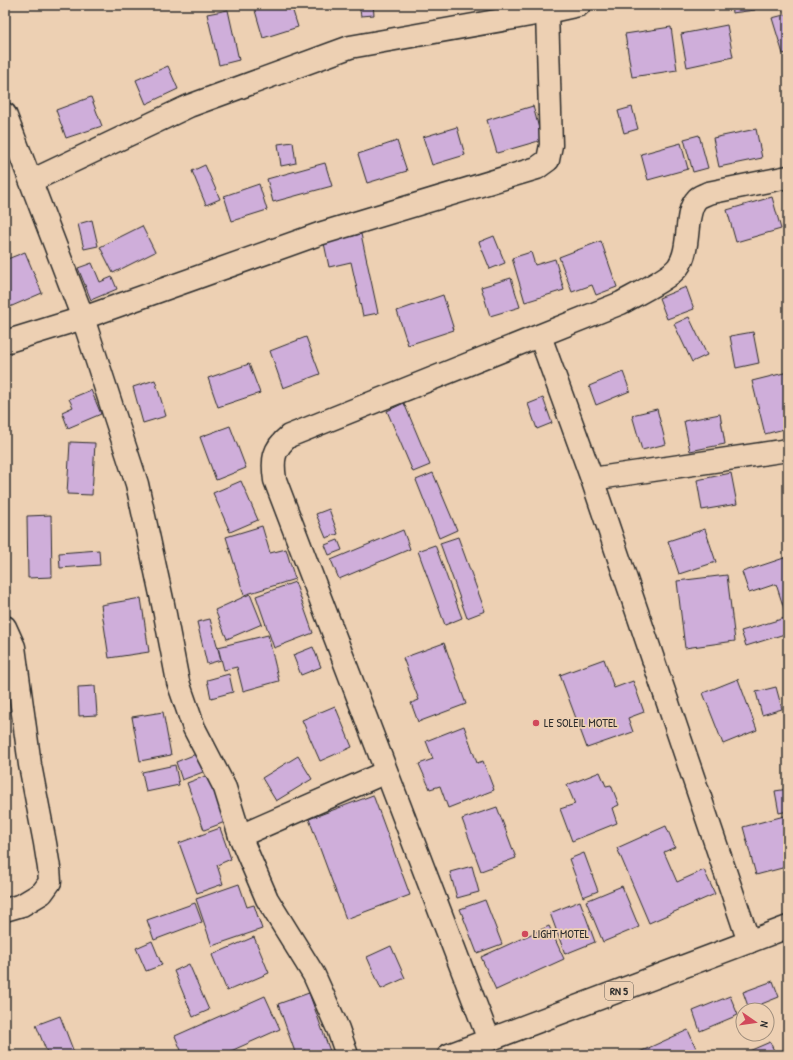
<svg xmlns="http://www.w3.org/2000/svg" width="793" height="1060" font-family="'Patrick Hand',sans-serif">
  <rect width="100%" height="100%" fill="#edd0b3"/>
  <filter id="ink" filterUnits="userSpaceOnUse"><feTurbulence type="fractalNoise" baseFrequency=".025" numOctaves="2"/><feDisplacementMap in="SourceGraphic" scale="8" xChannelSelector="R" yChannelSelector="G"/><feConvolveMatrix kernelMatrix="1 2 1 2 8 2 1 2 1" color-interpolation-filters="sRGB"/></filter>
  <g filter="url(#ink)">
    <g fill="#cfaeda" stroke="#2b2b2b">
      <polygon points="260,5 291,5 298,27 263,38 254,7"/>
      <polygon points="359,5 373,5 374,15 361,16"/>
      <polygon points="731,5 754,5 755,10 732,13"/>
      <polygon points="228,10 239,60 219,65 207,14"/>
      <polygon points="788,14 788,53 783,54 772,18"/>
      <polygon points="727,25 733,57 687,67 681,34"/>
      <polygon points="671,27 677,70 632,77 625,34"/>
      <polygon points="168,66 178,89 146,104 136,80"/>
      <polygon points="91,97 102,126 66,138 56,110"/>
      <polygon points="533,106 542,140 497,153 487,120"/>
      <polygon points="632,107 638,129 624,133 618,111"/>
      <polygon points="457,127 465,155 432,165 423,137"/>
      <polygon points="756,129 762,158 719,167 713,138"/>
      <polygon points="699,135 708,168 693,172 684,139"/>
      <polygon points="397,141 407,171 367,183 358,154"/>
      <polygon points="293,142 296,163 281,166 278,144"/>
      <polygon points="681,143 688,169 648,180 641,154"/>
      <polygon points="325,163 332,186 273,202 267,179"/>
      <polygon points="205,165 220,199 206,205 192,171"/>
      <polygon points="259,184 267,210 232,221 224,196"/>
      <polygon points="772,197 781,229 736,242 727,210"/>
      <polygon points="92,220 98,246 84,249 78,224"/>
      <polygon points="142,226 155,252 113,273 100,247"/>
      <polygon points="361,234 378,313 363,316 351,262 329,267 324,243"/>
      <polygon points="494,236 505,263 490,269 479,242"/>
      <polygon points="601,241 617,287 596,295 592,285 572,292 559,257"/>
      <polygon points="25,252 42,293 5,309 5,260"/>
      <polygon points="531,252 535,265 555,259 564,290 525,302 512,258"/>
      <polygon points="92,263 100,282 112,277 117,289 91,300 78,268"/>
      <polygon points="511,278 520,307 490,316 481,287"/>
      <polygon points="686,287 694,309 667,319 659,298"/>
      <polygon points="443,295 454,330 408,345 397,311"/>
      <polygon points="689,317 707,355 692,362 674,324"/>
      <polygon points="753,332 759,363 736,368 730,336"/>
      <polygon points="306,337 320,374 283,388 270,351"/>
      <polygon points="249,364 260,393 218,407 208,378"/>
      <polygon points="623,372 630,391 596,405 589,386"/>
      <polygon points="788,372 788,428 765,434 752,381"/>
      <polygon points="155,380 166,416 143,423 133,387"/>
      <polygon points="91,390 101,414 68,428 62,412 73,407 69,399"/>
      <polygon points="543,398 552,423 537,429 528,404"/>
      <polygon points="404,403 430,465 413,472 387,411"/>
      <polygon points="657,409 666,444 642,450 632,415"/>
      <polygon points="720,414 725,444 690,451 684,421"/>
      <polygon points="230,426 246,468 216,480 200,437"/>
      <polygon points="70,442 95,443 92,495 67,494"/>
      <polygon points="433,473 457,530 439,538 416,480"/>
      <polygon points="731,473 737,504 702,510 697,480"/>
      <polygon points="241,481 258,520 230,532 213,493"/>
      <polygon points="329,509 338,534 326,538 316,514"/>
      <polygon points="51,515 52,577 28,578 27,516"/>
      <polygon points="262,526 270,553 286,549 295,579 244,595 226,537"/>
      <polygon points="705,529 716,562 679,574 668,541"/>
      <polygon points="403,530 410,549 339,579 331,560"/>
      <polygon points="458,537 485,611 467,618 440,543"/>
      <polygon points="338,540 342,550 329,555 325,545"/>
      <polygon points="435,545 462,618 445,625 418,551"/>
      <polygon points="99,550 100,565 60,568 59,553"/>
      <polygon points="787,557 788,559 788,621 776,584 749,593 742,572"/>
      <polygon points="727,575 735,641 685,648 677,581"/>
      <polygon points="295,582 313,633 274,648 256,596"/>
      <polygon points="250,594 262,624 227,639 215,610"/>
      <polygon points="141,598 149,652 109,658 101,605"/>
      <polygon points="785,618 788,633 746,646 741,631"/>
      <polygon points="210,619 221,660 207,664 197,622"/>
      <polygon points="268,635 279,681 243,691 237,667 224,670 218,647"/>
      <polygon points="444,643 466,704 418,722 411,703 419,700 403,658"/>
      <polygon points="313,647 321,667 301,675 293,655"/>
      <polygon points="604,659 614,688 633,681 644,712 628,718 633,732 587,748 560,675"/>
      <polygon points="229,674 233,692 211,698 207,680"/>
      <polygon points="738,679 757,730 723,744 703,693"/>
      <polygon points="95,686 97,715 79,716 78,687"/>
      <polygon points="776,687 782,709 762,715 756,692"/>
      <polygon points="335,706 352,747 320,761 302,720"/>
      <polygon points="163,712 171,755 140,761 132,717"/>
      <polygon points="464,726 477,763 483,761 494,790 448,808 440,786 430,789 419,764 433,759 426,741"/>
      <polygon points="196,754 203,772 182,780 176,762"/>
      <polygon points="298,756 312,779 276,801 262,778"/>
      <polygon points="175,765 179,785 146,792 142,772"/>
      <polygon points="600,772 606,786 611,785 619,805 612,808 617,823 572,841 560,809 575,804 567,785"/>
      <polygon points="208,775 225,822 204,830 187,783"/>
      <polygon points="788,789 788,811 779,813 775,791"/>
      <polygon points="373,795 410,895 346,919 309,819"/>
      <polygon points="497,807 516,858 481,871 462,819"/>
      <polygon points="788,815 788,849 782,851 786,867 756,875 743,827"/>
      <polygon points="666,826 675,847 664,852 677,882 704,870 715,894 649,923 617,848"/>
      <polygon points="220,828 231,859 217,865 223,884 197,893 179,843"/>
      <polygon points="584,853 598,891 583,897 569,859"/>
      <polygon points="472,866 479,892 457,898 450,872"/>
      <polygon points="239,884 247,907 254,905 262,929 212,946 196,899"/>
      <polygon points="622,886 639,927 603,942 586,901"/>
      <polygon points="485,900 502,944 477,953 460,909"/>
      <polygon points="580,901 595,942 565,954 550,913"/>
      <polygon points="195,903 202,922 154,940 147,920"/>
      <polygon points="549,926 564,959 496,990 481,957"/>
      <polygon points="254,937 269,973 227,991 212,955"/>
      <polygon points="152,941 162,965 146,971 136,948"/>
      <polygon points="391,946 405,978 381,989 367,957"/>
      <polygon points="189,964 209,1010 193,1017 174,971"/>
      <polygon points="773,981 779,997 749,1009 743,992"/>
      <polygon points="309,993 331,1054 329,1055 296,1055 278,1004"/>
      <polygon points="265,996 280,1029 222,1055 183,1055 175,1036"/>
      <polygon points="730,996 738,1015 700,1031 693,1011"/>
      <polygon points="60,1016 75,1055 48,1055 36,1025"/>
      <polygon points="688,1030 699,1055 633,1055"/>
      <polygon points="770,1042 776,1055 740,1055"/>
    </g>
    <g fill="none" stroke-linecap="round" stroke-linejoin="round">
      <defs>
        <g id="minor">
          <polyline points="5,114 83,318 137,484 163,604 178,682 194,728 225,788 240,836 267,899 314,975 338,1029 347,1055"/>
          <polyline points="31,181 189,106 350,47 547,12 579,5"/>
          <polyline points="540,336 592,479 749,942"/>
          <polyline points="5,342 83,318 319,234 537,168 548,160 551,145 547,12"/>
          <polyline points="592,479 788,450"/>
          <polyline points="5,627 14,647 30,765 45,843 49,868 50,882 42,893 22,905 5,910"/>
          <polyline points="240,836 386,772"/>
          <path d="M 489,1040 L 275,480 C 272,460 273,449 289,436 L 621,303 C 635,295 670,278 678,267 C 692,248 683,213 697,199 C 699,196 705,195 708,193 L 788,177"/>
        </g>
        <polyline id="major" points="449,1055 788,927"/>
      </defs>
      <use href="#minor" stroke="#2b2b2b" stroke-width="25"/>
      <use href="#major" stroke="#2b2b2b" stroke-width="25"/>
      <use href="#minor" stroke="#edd0b3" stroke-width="22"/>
      <use href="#major" stroke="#edd0b3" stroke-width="22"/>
    </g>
  </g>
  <g fill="#d1495b" stroke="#edd0b3" stroke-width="1.5">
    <circle cx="536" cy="723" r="4"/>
    <circle cx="525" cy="934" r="4"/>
  </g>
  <g text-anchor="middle" stroke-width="3.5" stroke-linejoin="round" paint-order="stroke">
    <rect fill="#edd0b3" stroke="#655c54" stroke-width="1" x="605" y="982" width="28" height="18" rx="3"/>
    <g font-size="11" font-weight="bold" fill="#2b2b2b">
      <text x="619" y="995">RN 5</text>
    </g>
    <g font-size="12" fill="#2b2b2b" stroke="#edd0b3" text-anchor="start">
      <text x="544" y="727">LE SOLEIL MOTEL</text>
      <text x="533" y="938">LIGHT MOTEL</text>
    </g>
  </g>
  <rect width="793" height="1060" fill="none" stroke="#edd0b3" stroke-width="20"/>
  <rect x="10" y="10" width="773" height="1040" fill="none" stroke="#2b2b2b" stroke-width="1.5" filter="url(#ink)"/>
  <g transform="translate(755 1022) rotate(103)"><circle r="19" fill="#edd0b3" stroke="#9f8e7d"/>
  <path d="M0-3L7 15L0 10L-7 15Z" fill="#d1495b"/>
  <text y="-6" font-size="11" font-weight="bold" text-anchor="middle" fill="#2b2b2b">N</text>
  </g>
</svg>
